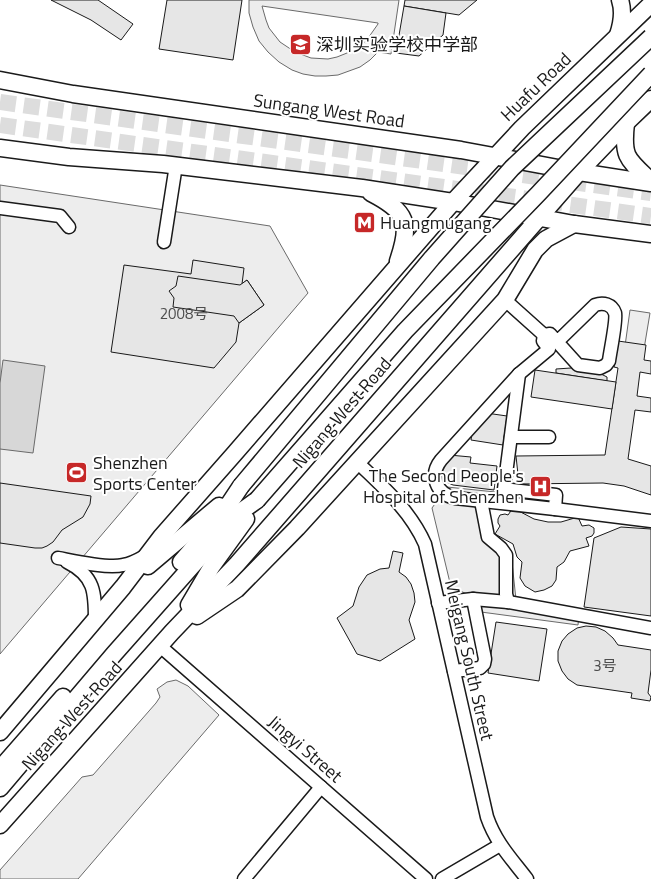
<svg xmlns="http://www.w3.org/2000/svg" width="651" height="879" font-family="'Titillium Web','Noto Sans SC',sans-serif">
  <rect width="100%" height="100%" fill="#fff"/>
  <g fill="#ededed" stroke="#6a6a6a" fill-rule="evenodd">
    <path d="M 249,0 L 399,0 L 391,54 L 378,52 L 370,60 L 360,67 L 338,75 L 326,76 L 315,76 L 303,74 L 292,70 L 279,62 L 268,52 L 259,41 L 253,27 L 249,13 ZM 262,6 L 378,23 L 378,24 L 366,41 L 352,51 L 337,57 L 328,59 L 311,58 L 295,52 L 280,42 L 269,28 L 266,20 Z"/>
    <polygon points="0,185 270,226 308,293 0,654"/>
    <polygon points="630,310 650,313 644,349 625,346"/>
    <polygon points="447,487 554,498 552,511 487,504 493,537 511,553 517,609 579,615 578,625 481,612 481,600 451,587 432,508"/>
    <polygon points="176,680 188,686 219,715 78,879 0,879 0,870 82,777 93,775 156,703 160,697 157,689 167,682"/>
  </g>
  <polygon fill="#d7d7d7" stroke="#6a6a6a" points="3,360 45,366 33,453 0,449 0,383"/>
  <g fill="#e6e6e6" stroke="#1a1a1a">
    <polygon points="51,0 98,0 133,24 121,40 91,20"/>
    <polygon points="167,0 242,0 233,60 159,49"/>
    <polygon points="405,0 477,0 459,15 404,6"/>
    <polygon points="404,6 446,13 443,35 419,56 396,53"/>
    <polygon points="193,260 244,268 242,284 247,280 264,305 239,323 236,342 214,368 111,352 124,265 191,274"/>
    <polygon points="178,276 240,285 247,280 264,305 239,323 234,316 173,307 174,298 169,291 176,286"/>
    <polygon points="618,341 646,345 644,360 651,361 651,374 640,372 637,396 651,398 651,412 635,410 628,459 651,466 651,495 624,486 603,483 519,484 516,456 605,455 618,368 614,367"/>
    <polygon points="571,368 589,370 601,374 607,377 607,381 556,373 556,369"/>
    <polygon points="535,370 616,382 612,409 531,397"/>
    <polygon points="486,413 507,416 503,445 471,440 473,427"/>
    <polygon points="449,455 471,457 470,463 497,466 494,490 453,485 444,481 442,476 442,469 444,464 448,462"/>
    <polygon points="0,483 91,496 90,504 83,517 62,530 53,542 47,546 42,548 35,548 0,543"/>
    <polygon points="513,508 534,519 548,522 561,522 578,517 582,526 589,525 594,528 594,533 592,536 586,538 589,546 570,551 564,562 557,567 556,580 552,586 544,590 535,592 525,586 520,578 522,562 517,557 513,544 495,534 500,526 498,523 498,519 500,515 505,514 508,515"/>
    <polygon points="621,527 651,529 651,616 584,607 594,538"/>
    <polygon points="393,551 403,553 399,572 406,577 411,584 414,593 415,602 409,620 415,639 380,661 357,654 337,618 353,606 359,587 367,575 380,569 389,568"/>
    <polygon points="496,622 547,629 539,681 488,673"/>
    <polygon points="586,626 596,627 605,631 613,638 618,645 651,650 651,670 648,693 651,697 650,701 631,698 632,693 577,685 568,679 562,671 558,661 558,651 562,641 568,634 577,628"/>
  </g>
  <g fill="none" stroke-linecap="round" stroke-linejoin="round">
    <g stroke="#ddd" stroke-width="16" stroke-dasharray="16 8" stroke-linecap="butt">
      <polyline points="0,102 651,193"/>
      <polyline points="0,125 651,216"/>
    </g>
    <defs>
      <g id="minor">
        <polyline points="0,208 60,216 69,227"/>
        <polyline points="164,242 176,165"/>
        <polyline points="505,300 544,335"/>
        <path d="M 557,342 L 595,305 C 603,302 612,304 615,313 C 617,320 610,352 609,361 L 606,365 L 600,368 L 578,365 L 550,334 L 544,335 L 543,341 L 549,349 L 519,374 L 441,460 C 429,475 436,494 455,498 L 555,509 L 651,521"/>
        <polyline points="519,374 504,489 556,495 555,509"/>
        <polyline points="511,437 549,437"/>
        <path d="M 357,462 C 383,487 410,510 425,544 L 487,817 C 496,843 511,858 527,879"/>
        <polyline points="481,501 488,537 501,548 506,555 506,594 508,602"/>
        <path d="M 58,558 C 74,561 108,569 123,565 C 131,564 138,560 145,556"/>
        <path d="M 67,562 C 95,576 95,593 95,620"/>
        <polyline points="438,603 473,599 508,602 651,628"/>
        <polyline points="160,646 426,879"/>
        <polyline points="454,671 480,668 484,664 485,659 473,599"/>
        <polyline points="244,879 321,787"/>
        <polyline points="442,879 500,845"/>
      </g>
      <g id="major">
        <path d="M 618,35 C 622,23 624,12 620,0"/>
        <polyline points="0,80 73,94 461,150 579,172 651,183"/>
        <path d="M 626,123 C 622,157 627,159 651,181"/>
        <polyline points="0,148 69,157 163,164 362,188 453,202 574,224 651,234"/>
        <path d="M 371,193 C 408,212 411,223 398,261"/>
        <polyline points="181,562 221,516 241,486"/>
        <polyline points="148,566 219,506"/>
        <polyline points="189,605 212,566 246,519"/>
        <polyline points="197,616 237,589 297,528 505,300 535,250 546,239 574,224"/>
        <polyline points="0,732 123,587 161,537 235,453 453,202 522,128 651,4"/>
        <polyline points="0,769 63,697"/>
        <polyline points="0,788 114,654 239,513 257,500"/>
        <polyline points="0,825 172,632 237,564 579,172 626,123 651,99"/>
      </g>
    </defs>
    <use href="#minor" stroke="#1a1a1a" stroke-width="15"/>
    <use href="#major" stroke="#1a1a1a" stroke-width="19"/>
    <use href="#minor" stroke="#fff" stroke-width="12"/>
    <use href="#major" stroke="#fff" stroke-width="16"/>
    <defs>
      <g id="major-bridge">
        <polyline points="241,486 432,258 512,168 651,37"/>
        <polyline points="257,500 405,331 538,194 651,74"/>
      </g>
    </defs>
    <use href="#major-bridge" stroke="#1a1a1a" stroke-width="19" stroke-linecap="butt"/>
    <use href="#major-bridge" stroke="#fff" stroke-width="16"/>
  </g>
  <defs>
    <symbol id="school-square" viewBox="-11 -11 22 22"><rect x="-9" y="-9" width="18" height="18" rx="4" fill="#c62828" stroke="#fff"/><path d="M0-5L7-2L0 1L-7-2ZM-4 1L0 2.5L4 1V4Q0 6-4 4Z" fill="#fff"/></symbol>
    <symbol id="metro-square" viewBox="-11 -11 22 22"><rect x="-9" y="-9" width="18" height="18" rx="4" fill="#c62828" stroke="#fff"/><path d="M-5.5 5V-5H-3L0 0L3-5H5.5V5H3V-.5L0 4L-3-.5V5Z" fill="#fff"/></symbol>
    <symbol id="stadium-square" viewBox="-11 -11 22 22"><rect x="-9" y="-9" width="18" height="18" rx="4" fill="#c62828" stroke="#fff"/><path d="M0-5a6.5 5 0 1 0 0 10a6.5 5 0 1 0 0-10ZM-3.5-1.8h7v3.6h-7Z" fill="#fff"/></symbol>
    <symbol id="hospital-square" viewBox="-11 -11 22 22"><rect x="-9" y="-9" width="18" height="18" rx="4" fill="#c62828" stroke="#fff"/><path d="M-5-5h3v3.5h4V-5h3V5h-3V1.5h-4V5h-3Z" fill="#fff"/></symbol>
  </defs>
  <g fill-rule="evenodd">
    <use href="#school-square" x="288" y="32" width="25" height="25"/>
    <use href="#metro-square" x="352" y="210" width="25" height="25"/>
    <use href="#stadium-square" x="64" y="460" width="25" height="25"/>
    <use href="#hospital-square" x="528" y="474" width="25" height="25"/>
  </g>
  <g text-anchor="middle" stroke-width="4" stroke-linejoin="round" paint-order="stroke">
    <g font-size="15" fill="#4d4d4d">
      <text x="184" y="319">2008号</text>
      <text x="605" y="671">3号</text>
    </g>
    <g font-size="18" fill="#1a1a1a" stroke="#fff" text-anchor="start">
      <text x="316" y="51">深圳实验学校中学部</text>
      <text x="380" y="229">Huangmugang</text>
      <text x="93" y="469">Shenzhen<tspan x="93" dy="21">Sports Center</tspan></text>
      <text x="524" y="482" text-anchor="end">The Second People's<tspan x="524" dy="21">Hospital of Shenzhen</tspan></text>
    </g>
    <g font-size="18" fill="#1a1a1a" stroke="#fff">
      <text transform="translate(536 87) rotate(-44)" y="6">Huafu Road</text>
      <text transform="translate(329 111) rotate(8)" y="6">Sungang West Road</text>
      <text transform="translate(342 413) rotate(-49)" y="6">Nigang West Road</text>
      <text transform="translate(469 660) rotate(77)" y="6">Meigang South Street</text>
      <text transform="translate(72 716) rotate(-48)" y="6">Nigang West Road</text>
      <text transform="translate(305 749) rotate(41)" y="6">Jingyi Street</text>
    </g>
  </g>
</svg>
